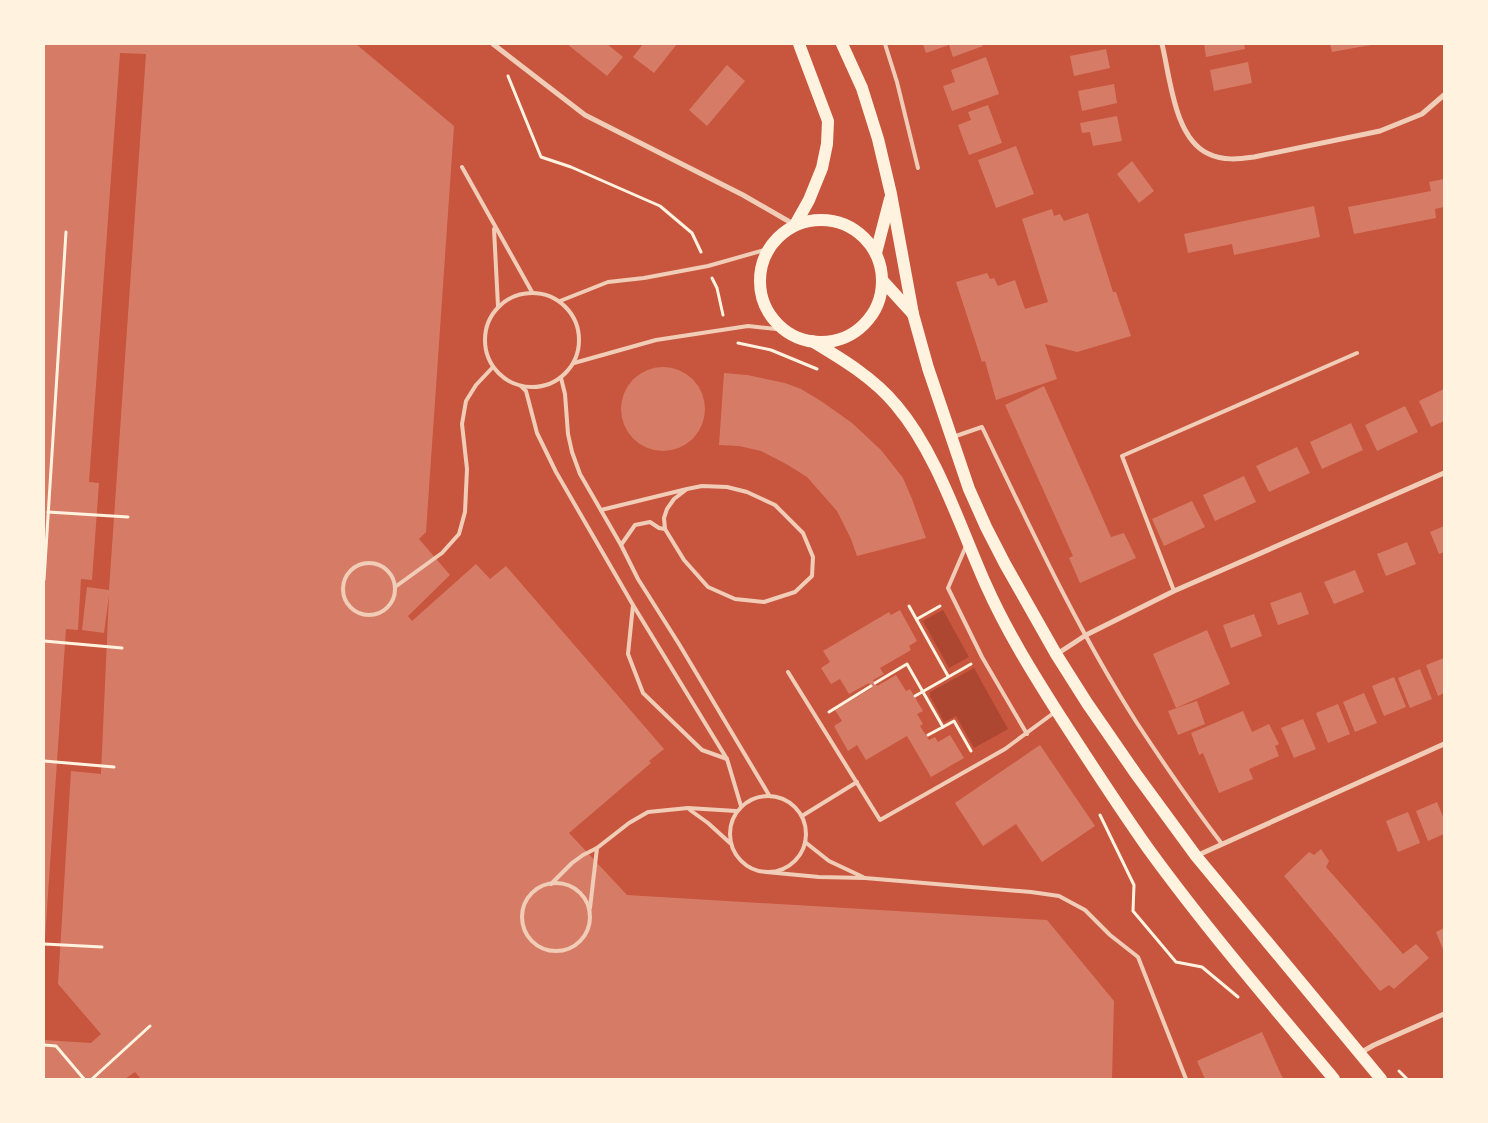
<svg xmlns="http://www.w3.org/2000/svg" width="1488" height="1123" font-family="Raleway,sans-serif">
  <rect width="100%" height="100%" fill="#c8553d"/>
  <g fill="#ae4732">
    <polygon points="943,610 969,657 949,668 923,621"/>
    <polygon points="974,668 1008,729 974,748 956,716 944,722 930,696 930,692"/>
  </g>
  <g fill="#d67c66">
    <polygon points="44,44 356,44 454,126 426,532 419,539 450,575 408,616 412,621 476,564 490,579 506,566 664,749 649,761 651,763 569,833 627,895 1047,920 1114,1001 1112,1079 141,1079 135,1072 125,1079 44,1079 44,1040 91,1043 101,1034 58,984 71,771 101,774 109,595 104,633 82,630 87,587 109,590 146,54 120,53 89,482 99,483 92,580 81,579 78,630 66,629 45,938 44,938"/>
    <polygon points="567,44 607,44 623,57 607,76"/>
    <polygon points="643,44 677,44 654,73 633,57"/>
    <polygon points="923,44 982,44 983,46 953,57 949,45 926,53"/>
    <polygon points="1204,44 1244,44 1245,49 1206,57"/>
    <polygon points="1330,44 1371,44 1371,45 1332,52"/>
    <polygon points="1106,49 1110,68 1074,76 1070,56"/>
    <polygon points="986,57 999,94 952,111 943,86 955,82 951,70"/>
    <polygon points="1248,62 1252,83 1214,91 1210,70"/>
    <polygon points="727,65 745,81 707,126 689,110"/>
    <polygon points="1114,84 1117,103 1082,111 1078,91"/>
    <polygon points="988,105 1002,143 969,155 958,125 971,120 968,112"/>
    <polygon points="1117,116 1122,141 1093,146 1090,132 1082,133 1080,123"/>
    <polygon points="1016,146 1034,194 996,208 978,160"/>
    <polygon points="1132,161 1154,191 1139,203 1117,174"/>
    <polygon points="1444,179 1444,207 1435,209 1436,218 1354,234 1348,207 1431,191 1429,182"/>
    <polygon points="1314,206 1320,237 1234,255 1232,244 1188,253 1184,234"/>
    <polygon points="1052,209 1054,216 1060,214 1064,221 1088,213 1113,292 1116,292 1131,336 1077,352 1045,344 1057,379 996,400 985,361 982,362 956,282 987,273 990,279 994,278 998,286 1015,280 1025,309 1048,302 1022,219"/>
    <circle cx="663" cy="409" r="42"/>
    <polygon points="724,373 747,375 785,383 801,389 821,401 852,423 881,450 903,478 912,499 926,538 857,556 851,539 837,511 807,477 788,465 761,451 739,446 719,445"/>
    <polygon points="1044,386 1111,537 1124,533 1136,558 1080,583 1069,558 1073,556 1005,405"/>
    <polygon points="1444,389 1444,421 1431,427 1419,401"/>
    <polygon points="1405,406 1418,432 1377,451 1365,425"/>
    <polygon points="1351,423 1363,450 1322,469 1310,442"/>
    <polygon points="1297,447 1310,473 1269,492 1256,466"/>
    <polygon points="1244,476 1256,502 1215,521 1203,495"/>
    <polygon points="1192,501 1205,527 1164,546 1152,519"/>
    <polygon points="1444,526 1444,552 1439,554 1430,532"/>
    <polygon points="1407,542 1416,564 1386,576 1377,554"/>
    <polygon points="1355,570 1364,592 1334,604 1324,582"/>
    <polygon points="1301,592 1309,614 1278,625 1270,603"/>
    <polygon points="900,610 917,641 909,646 911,650 880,668 884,674 873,680 877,686 896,675 906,691 910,689 923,711 917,714 923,724 920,726 929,740 935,737 938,742 950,735 964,758 931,777 907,736 866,760 857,745 848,751 834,726 842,721 835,710 872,688 869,683 849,694 840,679 831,684 821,668 830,662 823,651 889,612 891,615"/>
    <polygon points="1254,614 1262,636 1231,648 1223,625"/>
    <polygon points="1207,630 1230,684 1176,708 1153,654"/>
    <polygon points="1444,658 1444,693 1438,696 1426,665"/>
    <polygon points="1420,669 1432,699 1410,708 1398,678"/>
    <polygon points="1394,677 1406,707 1384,716 1372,686"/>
    <polygon points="1364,693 1377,723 1355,732 1343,702"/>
    <polygon points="1197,701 1205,724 1178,735 1168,711"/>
    <polygon points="1338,704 1350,734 1328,743 1316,713"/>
    <polygon points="1243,711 1252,732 1269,724 1279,744 1275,746 1279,756 1249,769 1253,779 1219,793 1203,753 1199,755 1191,733"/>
    <polygon points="1303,719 1316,749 1294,758 1281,728"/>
    <polygon points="1040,745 1095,826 1042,862 1016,824 983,846 955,803"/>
    <polygon points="1437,802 1444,819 1444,834 1428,841 1416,811"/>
    <polygon points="1408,812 1420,843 1398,852 1386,821"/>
    <polygon points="1321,849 1329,861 1326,867 1403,954 1416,944 1429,958 1394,989 1389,985 1380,991 1284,876 1309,852 1314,855"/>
    <polygon points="1444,928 1444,952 1436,932"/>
    <polygon points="1262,1032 1283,1079 1205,1079 1197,1061"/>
  </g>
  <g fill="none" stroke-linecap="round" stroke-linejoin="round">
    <g stroke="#fff3e0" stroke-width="3">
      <polyline points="508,76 541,157 571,167 660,206 692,233 701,252"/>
      <polyline points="712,278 717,288 723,315"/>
      <polyline points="738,343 771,350 817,369"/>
      <polyline points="48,512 128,517"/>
      <polyline points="44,580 66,232"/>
      <polyline points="909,606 948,676"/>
      <polyline points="917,619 940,606"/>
      <polyline points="44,641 122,648"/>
      <polyline points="875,683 907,664 943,727 954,721 971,751"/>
      <polyline points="915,696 971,664"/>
      <polyline points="829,712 871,686"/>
      <polyline points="928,735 943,727"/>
      <polyline points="44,761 114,767"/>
      <polyline points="1100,815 1134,885 1133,911 1176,962 1202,967 1238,997"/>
      <polyline points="44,944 102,947"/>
      <polyline points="44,1045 56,1046 84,1079"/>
      <polyline points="1399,1071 1407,1079"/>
      <polyline points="92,1079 150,1026"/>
    </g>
    <g stroke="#f1ccb7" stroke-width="4">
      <polyline points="885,44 897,82 918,168"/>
      <polyline points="462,167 532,292"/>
      <polyline points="494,229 498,306"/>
      <circle cx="532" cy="340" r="47"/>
      <polyline points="560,301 608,282 644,278 708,266 768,249"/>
      <polyline points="574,363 656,340 748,326 786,330"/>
      <polyline points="561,378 565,394 568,434 572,452 580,474 621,545 638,579 679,644 769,795"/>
      <polyline points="521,386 526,391 537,433 556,472 633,605 727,759 741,806"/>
      <path d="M 953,437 L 982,427 C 1030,527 1077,629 1137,723 C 1164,764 1192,805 1222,844"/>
      <polyline points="601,510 687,489 702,486 727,487 747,492 775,505 803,533 813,557 812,576 795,592 764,602 735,599 708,587 684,560 665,529 664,518 667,509 674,499 687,489"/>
      <polyline points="621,545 635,525 650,522 659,528 665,529"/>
      <polyline points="966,546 948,588 982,657 1027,734"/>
      <circle cx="369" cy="589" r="26"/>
      <polyline points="395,587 442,553 459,534 465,512 467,469 462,424 466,401 476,385 493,367"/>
      <polyline points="1174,591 1122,456 1357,353"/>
      <polyline points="633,605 628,654 643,693 702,750 727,759"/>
      <polyline points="788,672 880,820 1005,749 1055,712"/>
      <circle cx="768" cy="834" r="38"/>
      <polyline points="690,810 708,823 730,843"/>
      <polyline points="802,816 857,782"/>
      <polyline points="805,842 829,861 863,877"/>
      <polyline points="766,872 819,877 865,878 1031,892 1059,896 1085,910 1110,935 1138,957 1186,1079"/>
      <circle cx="556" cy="917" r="34"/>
      <polyline points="551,884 572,863 583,855 597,848 629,823 648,812 688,808 736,811"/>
      <polyline points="590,908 597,848"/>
    </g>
    <g stroke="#f1ccb7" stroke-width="5">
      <polyline points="493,44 585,115 743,195 795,225"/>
      <path d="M 1162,44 C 1170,76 1174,139 1209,154 C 1223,161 1239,159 1254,157 L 1380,131 L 1422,114 L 1444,95"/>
      <polyline points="1057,654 1086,635 1174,591 1444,473"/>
      <polyline points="1196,856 1444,744"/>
      <polyline points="1360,1053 1374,1045 1444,1014"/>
    </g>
    <g stroke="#fff3e0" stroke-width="12">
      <polyline points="842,44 862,88 878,139 891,194 913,314 928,368 969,489 986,527 1005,564 1056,654 1087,703 1136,774 1196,856 1381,1079"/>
      <circle cx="821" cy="281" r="61"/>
      <polyline points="795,225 809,200 822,168 827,144 828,121 799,44"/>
      <polyline points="876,253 890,199"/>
      <polyline points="882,280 913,314"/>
      <path d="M 812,341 C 842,359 874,378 896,405 C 937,453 960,527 986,585 C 1006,630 1032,672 1058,713 C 1087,758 1116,803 1147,847 C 1205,927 1270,1003 1334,1079"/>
    </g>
  </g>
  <rect width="1488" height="1123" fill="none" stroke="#fff3e0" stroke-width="90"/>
</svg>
